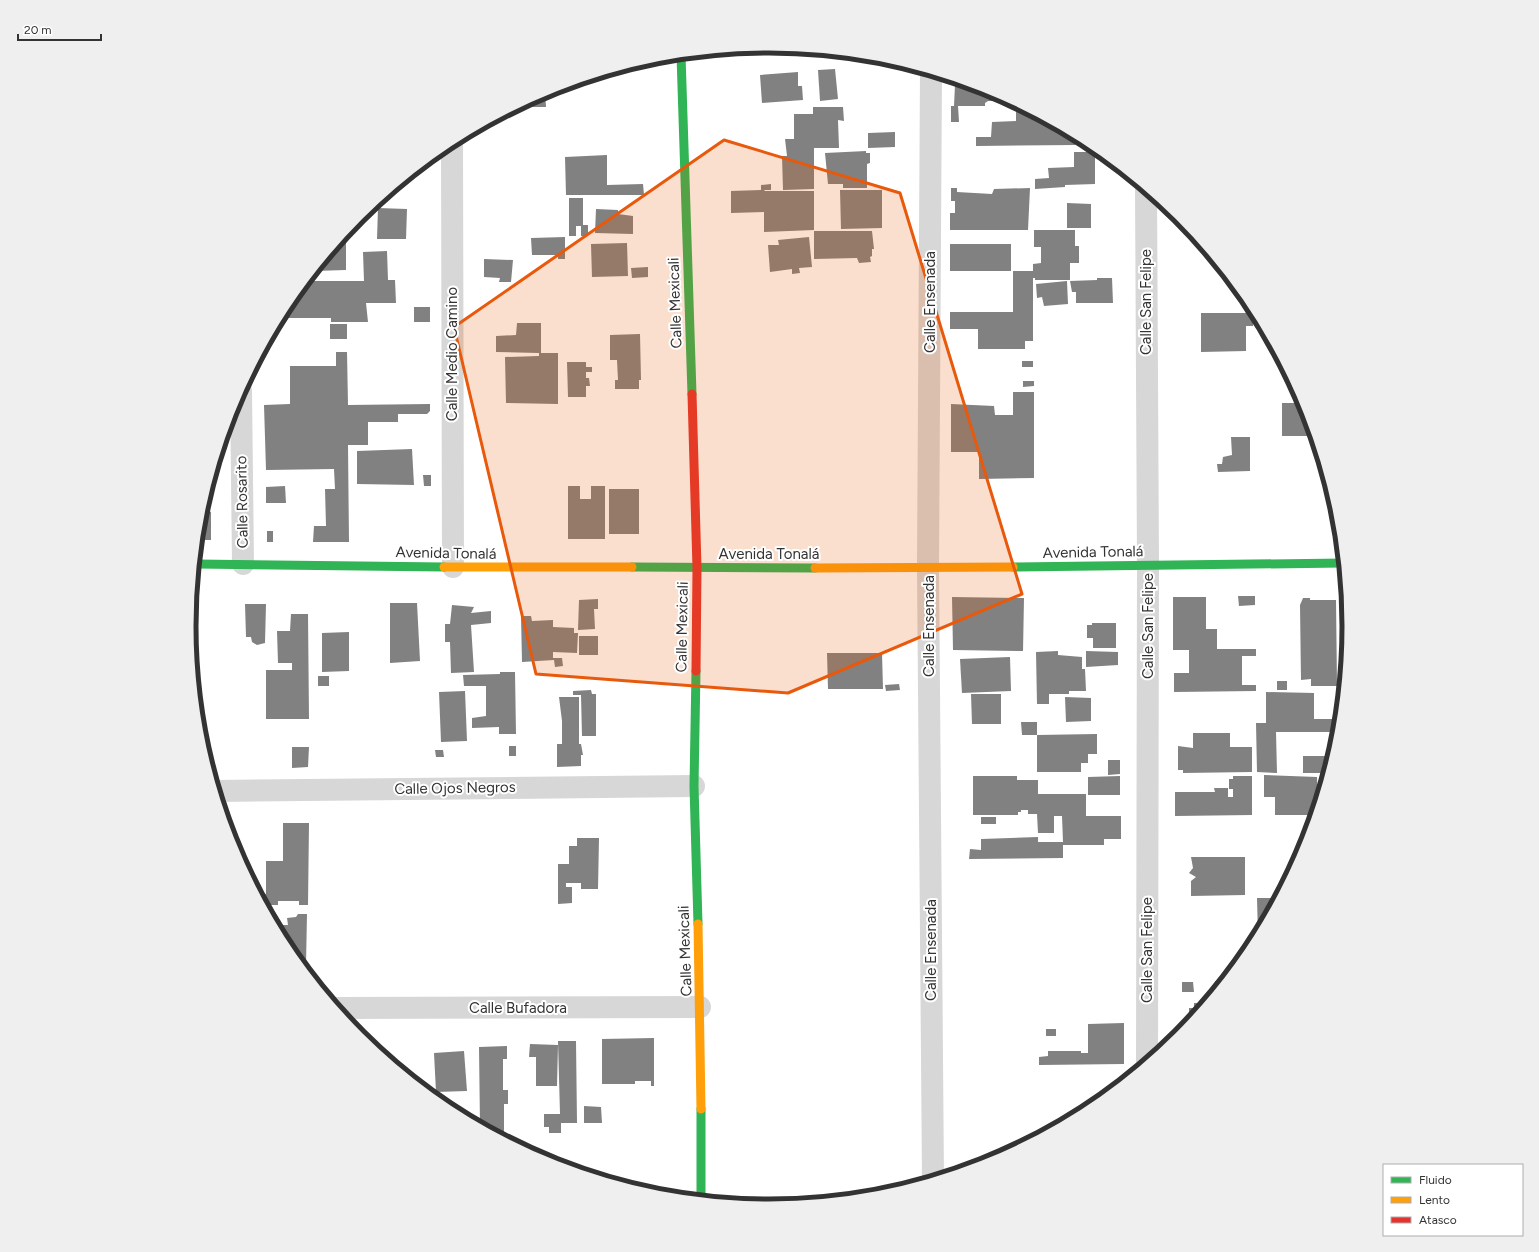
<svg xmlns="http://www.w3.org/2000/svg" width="1539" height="1252" font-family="Figtree,sans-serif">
  <rect width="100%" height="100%" fill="#fff"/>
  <g fill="#818181">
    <polygon points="831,52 858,55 858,59 831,59"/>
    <polygon points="835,69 838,99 820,101 818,70"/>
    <polygon points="798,72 798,86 802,86 803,100 762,103 760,75"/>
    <polygon points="969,83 997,93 997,101 988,101 985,103 985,106 958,106 959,122 951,122 951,106 954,106 955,85 969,85"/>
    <polygon points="545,91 546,107 516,107"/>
    <polygon points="1016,106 1021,106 1075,135 1075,145 976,146 976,137 991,137 992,122 1016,121"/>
    <polygon points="813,107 843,107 844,121 838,120 839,148 814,148 814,189 783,190 782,156 787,156 785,139 794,139 794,114 813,114"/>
    <polygon points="895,132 895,147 868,148 868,133"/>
    <polygon points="866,151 866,153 870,153 870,163 867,164 867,188 843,188 843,184 828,184 825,153"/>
    <polygon points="1074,152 1095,152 1095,184 1065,185 1065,187 1035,189 1035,179 1049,178 1048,168 1074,167"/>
    <polygon points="607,155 607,185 643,184 644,195 566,195 565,157"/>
    <polygon points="771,184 771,190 764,190 765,191 814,191 814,230 764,232 764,212 731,213 731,191 761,190 761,185"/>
    <polygon points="951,188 957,188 957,192 992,194 994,189 1030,188 1028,230 950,230 950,213 955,213 955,201 951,201"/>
    <polygon points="840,190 882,190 882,228 841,229"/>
    <polygon points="569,198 583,198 583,225 588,225 588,236 581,236 581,226 576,226 576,236 569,236"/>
    <polygon points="1067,203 1091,204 1091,228 1067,228"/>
    <polygon points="378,208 407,209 406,239 377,239"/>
    <polygon points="596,209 618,210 618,214 633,216 633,234 595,233"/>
    <polygon points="1034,230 1075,230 1075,246 1079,246 1079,263 1070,263 1070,280 1035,280 1035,278 1033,278 1033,341 1025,341 1025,349 978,349 978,329 950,329 950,312 1013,312 1013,271 1033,271 1033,264 1041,263 1041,247 1034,247"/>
    <polygon points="814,231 872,231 874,249 872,249 872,256 870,257 871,262 859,263 857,258 814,259"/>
    <polygon points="565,237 565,259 558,259 558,255 532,255 531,238"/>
    <polygon points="809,237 812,267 799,268 800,273 792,274 792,269 770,272 768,245 779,245 778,240"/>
    <polygon points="340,240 346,240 346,270 314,271"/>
    <polygon points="627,243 628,276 592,277 591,244"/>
    <rect x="950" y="244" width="61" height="27"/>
    <polygon points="387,251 388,280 395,280 396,303 366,303 368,322 331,322 331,318 280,318 287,304 306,281 364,281 363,252"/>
    <polygon points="484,259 513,260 511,282 499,282 500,278 484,277"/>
    <polygon points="648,267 648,277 632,278 631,268"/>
    <polygon points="1097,278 1112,278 1113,303 1076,303 1076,292 1072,292 1070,281 1097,280"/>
    <polygon points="1067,281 1068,304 1044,306 1042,297 1037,298 1036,284"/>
    <rect x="414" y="307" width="16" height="15"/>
    <polygon points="1245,310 1253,310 1253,326 1246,326 1246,351 1201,352 1201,313 1246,313"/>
    <polygon points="517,323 541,323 541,353 558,353 558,404 506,403 505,357 539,356 539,353 496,352 496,336 516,335"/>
    <rect x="330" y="324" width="17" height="15"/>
    <polygon points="640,334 641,380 639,380 639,389 615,389 615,380 618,380 617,360 610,360 610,335"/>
    <polygon points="336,352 347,352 348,405 430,404 430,411 427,414 398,414 398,422 368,422 368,445 348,445 349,542 313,542 314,526 326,526 325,489 335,489 334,469 266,470 264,405 290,404 290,366 336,366"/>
    <rect x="1022" y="361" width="11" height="6"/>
    <polygon points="567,362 586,362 586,367 592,367 592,372 586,372 586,378 589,378 590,386 586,386 586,397 568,397"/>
    <polygon points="1023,381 1034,381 1034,386 1023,387"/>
    <polygon points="1013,392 1034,392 1034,478 979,479 979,452 951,452 951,404 994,406 995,415 1013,415"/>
    <polygon points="1282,403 1305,403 1315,436 1282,436"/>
    <polygon points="1231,437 1250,437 1250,471 1218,472 1217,464 1222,464 1223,457 1232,455"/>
    <polygon points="412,449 414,485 357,484 357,451"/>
    <polygon points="423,475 431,475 431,486 424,486"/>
    <polygon points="285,486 286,503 266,503 266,487"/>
    <polygon points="568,486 580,486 580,499 591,499 591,486 605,486 605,539 568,539"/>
    <rect x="609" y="489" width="30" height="45"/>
    <polygon points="207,491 207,511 211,512 211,540 198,540 201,513"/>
    <rect x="267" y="531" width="6" height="11"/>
    <polygon points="1238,596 1255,596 1255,605 1239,606"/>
    <polygon points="952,597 1024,598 1023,651 953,650"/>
    <polygon points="1173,597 1206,597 1206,629 1217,629 1217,649 1256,649 1256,656 1242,656 1242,685 1256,685 1256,691 1174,692 1174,673 1189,673 1189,650 1173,650"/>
    <polygon points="1303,598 1310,598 1310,600 1336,600 1337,686 1311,686 1311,679 1301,680 1300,605"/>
    <polygon points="598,599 598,609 594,609 595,629 578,630 579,600"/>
    <polygon points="390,603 417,603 420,661 390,663"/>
    <polygon points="245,604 266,604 265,643 257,645 252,642 251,637 246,637"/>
    <polygon points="452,605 474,607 471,613 491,611 491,623 471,625 474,672 451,673 450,642 445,642 445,624 450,624"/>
    <polygon points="291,614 308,614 309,719 266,719 266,670 292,670 292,663 278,663 277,631 290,631"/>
    <polygon points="521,616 531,616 532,621 553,620 553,627 574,628 574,633 578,633 577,653 553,652 553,658 562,658 563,666 555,667 554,660 522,662"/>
    <polygon points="1092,623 1116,623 1116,648 1093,648 1093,638 1087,638 1087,625 1092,625"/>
    <polygon points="349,632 349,671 322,672 322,633"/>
    <rect x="579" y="636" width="19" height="19"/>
    <polygon points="1058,651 1058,655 1082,657 1082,669 1085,669 1086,691 1069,691 1069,694 1049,694 1049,704 1037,704 1036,652"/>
    <polygon points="1086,651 1118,652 1118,665 1086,667"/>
    <polygon points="827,653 882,653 883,689 828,689"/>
    <polygon points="1010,657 1011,691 962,693 960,659"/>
    <polygon points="500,672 515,672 516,734 499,734 499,727 472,728 472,718 486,716 486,686 464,686 463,675 500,674"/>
    <rect x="318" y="676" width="11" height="10"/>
    <rect x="1277" y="681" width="10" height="9"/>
    <polygon points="899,684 900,690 886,691 885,685"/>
    <polygon points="591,690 592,694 596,694 596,736 582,736 581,695 573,695 573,691"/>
    <polygon points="465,691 467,741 441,742 439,692"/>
    <polygon points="1266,692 1314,693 1314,719 1337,719 1337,732 1276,732 1277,773 1257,772 1256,723 1266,723"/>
    <polygon points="971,694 1001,694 1001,724 972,724"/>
    <polygon points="559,697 579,697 579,744 581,744 583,755 581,755 581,766 557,767 557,744 562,744 562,721"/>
    <polygon points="1065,697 1091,698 1091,721 1066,722"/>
    <polygon points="1021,722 1037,722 1037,735 1022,735"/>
    <polygon points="1193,733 1230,733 1230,747 1252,747 1252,772 1183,773 1183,770 1178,770 1178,746 1193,748"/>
    <polygon points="1097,734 1097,754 1088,754 1088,763 1081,763 1081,772 1037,772 1037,735"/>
    <rect x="509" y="746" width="7" height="10"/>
    <polygon points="292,747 309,747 308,767 292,768"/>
    <polygon points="435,750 443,750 444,757 436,757"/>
    <polygon points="1303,756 1333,756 1328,773 1303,773"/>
    <polygon points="1108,760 1120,760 1120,774 1108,775"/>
    <polygon points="1264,775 1317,777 1318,805 1315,815 1275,815 1275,797 1264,797"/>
    <polygon points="973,776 1017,776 1017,780 1038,780 1038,794 1086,794 1086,816 1121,816 1121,839 1104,839 1104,845 1063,845 1063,858 969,859 970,849 981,850 981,839 1038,837 1038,842 1063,842 1062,816 1054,816 1054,833 1038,833 1037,814 1028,814 1028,810 1021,810 1021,812 1018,812 1018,815 973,815"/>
    <polygon points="1120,776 1120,795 1088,795 1088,777"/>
    <polygon points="1233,776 1252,776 1252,815 1175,816 1175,792 1215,792 1214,788 1228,788 1228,797 1233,797 1233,789 1229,789 1229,779 1233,779"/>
    <rect x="981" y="817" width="15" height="7"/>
    <polygon points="283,823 309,823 308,905 299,905 299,901 278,901 278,905 264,905 259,895 266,894 266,861 283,861"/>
    <polygon points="577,838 599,838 598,889 581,889 581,883 566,883 566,887 572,887 572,903 558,904 558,864 569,864 569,846 577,846"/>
    <polygon points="1191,857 1245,857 1245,895 1191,896 1191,881 1196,877 1189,873 1193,868"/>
    <polygon points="1257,898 1279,898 1258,936"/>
    <polygon points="298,914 307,914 306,965 301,965 287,948 275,925 288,925 287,918 296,917"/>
    <polygon points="1215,981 1225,981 1214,994 1214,985 1215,985"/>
    <polygon points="1182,982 1193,982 1194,992 1182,992"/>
    <polygon points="1194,1003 1203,1003 1203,1008 1181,1034 1181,1022 1189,1022 1189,1008 1194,1008"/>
    <polygon points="1124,1023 1124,1064 1039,1065 1039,1057 1048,1056 1048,1051 1081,1051 1081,1053 1088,1053 1088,1024"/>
    <rect x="1046" y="1029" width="10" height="7"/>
    <polygon points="654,1038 654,1086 651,1086 651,1081 635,1081 635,1084 602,1084 602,1039"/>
    <polygon points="558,1041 576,1041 577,1123 561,1123 561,1133 549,1133 549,1127 544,1127 544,1114 560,1114"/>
    <polygon points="530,1044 558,1045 557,1086 536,1086 536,1057 529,1057"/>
    <polygon points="507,1046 507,1059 503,1059 503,1090 508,1090 508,1104 504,1104 504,1133 494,1133 480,1126 479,1047"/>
    <polygon points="464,1051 467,1091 436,1092 434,1053"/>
    <polygon points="584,1106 601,1107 602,1123 584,1123"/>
  </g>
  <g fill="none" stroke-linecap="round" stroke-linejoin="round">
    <g stroke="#d7d7d7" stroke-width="22">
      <polyline points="931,72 928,568 933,1180"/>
      <polyline points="452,141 453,567"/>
      <polyline points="1146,188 1148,565 1147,1063"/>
      <polyline points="241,391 243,564"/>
      <polyline points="216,791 694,786"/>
      <polyline points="336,1008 700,1007"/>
    </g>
    <g stroke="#30b455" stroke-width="9">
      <polyline points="681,55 692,394"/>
      <polyline points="196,564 444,567"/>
      <polyline points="632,567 815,568"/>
      <polyline points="1013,567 1343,563"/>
      <polyline points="696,671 694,786 698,924"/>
      <polyline points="701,1109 701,1199"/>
    </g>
    <g stroke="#ff9f0a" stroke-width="9">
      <polyline points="444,567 632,567"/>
      <polyline points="815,568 1013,567"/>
      <polyline points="698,924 701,1109"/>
    </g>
    <polyline stroke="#e5322d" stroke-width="9" points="692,394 697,568 696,671"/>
  </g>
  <path fill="#e8590c" fill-opacity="0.2" stroke="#e8590c" stroke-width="3" stroke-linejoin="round" d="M 724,140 L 900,193 L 1022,594 L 788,693 L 536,674 L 454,327 Z"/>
  <g text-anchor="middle" stroke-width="4" stroke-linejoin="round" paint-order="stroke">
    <g font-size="15" fill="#333" stroke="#fff">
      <text transform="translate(930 302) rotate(-90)" y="5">Calle Ensenada</text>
      <text transform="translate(1146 302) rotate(-90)" y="5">Calle San Felipe</text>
      <text transform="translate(675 303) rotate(-92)" y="5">Calle Mexicali</text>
      <text transform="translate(452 354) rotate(-90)" y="5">Calle Medio Camino</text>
      <text transform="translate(242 502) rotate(-91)" y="5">Calle Rosarito</text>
      <text transform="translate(1093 552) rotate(-1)" y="5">Avenida Tonalá</text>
      <text transform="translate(446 553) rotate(1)" y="5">Avenida Tonalá</text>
      <text x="769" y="559">Avenida Tonalá</text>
      <text transform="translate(929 626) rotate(-90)" y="5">Calle Ensenada</text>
      <text transform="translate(1148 626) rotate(-90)" y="5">Calle San Felipe</text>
      <text transform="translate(682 627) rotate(-89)" y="5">Calle Mexicali</text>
      <text transform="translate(455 788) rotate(-1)" y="5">Calle Ojos Negros</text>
      <text transform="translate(931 950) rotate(-90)" y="5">Calle Ensenada</text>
      <text transform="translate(1147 950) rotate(-90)" y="5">Calle San Felipe</text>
      <text transform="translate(685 951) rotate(-92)" y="5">Calle Mexicali</text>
      <text x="518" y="1013">Calle Bufadora</text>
    </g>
  </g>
  <path d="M0 0H1539V1252H0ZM196 626a573 573 0 1 1 1146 0a573 573 0 1 1-1146 0Z" fill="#efefef" fill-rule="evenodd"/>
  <path fill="none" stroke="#333" stroke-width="5" d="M196 626a573 573 0 1 1 1146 0a573 573 0 1 1-1146 0Z"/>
  <rect x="1383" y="1164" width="140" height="72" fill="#ffffff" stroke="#adadad"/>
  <rect x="1391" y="1177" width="20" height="6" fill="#30b455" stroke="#adadad"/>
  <text x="1419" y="1184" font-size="12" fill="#333333">Fluido</text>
  <rect x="1391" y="1197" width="20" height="6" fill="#ff9f0a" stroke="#adadad"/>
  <text x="1419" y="1204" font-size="12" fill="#333333">Lento</text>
  <rect x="1391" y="1217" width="20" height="6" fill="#e5322d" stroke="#adadad"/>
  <text x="1419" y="1224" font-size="12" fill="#333333">Atasco</text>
  <path d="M18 34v6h83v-6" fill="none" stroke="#333333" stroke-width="2"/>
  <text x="24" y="34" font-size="12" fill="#333333" stroke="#ffffff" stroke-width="3" paint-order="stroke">20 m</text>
</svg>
